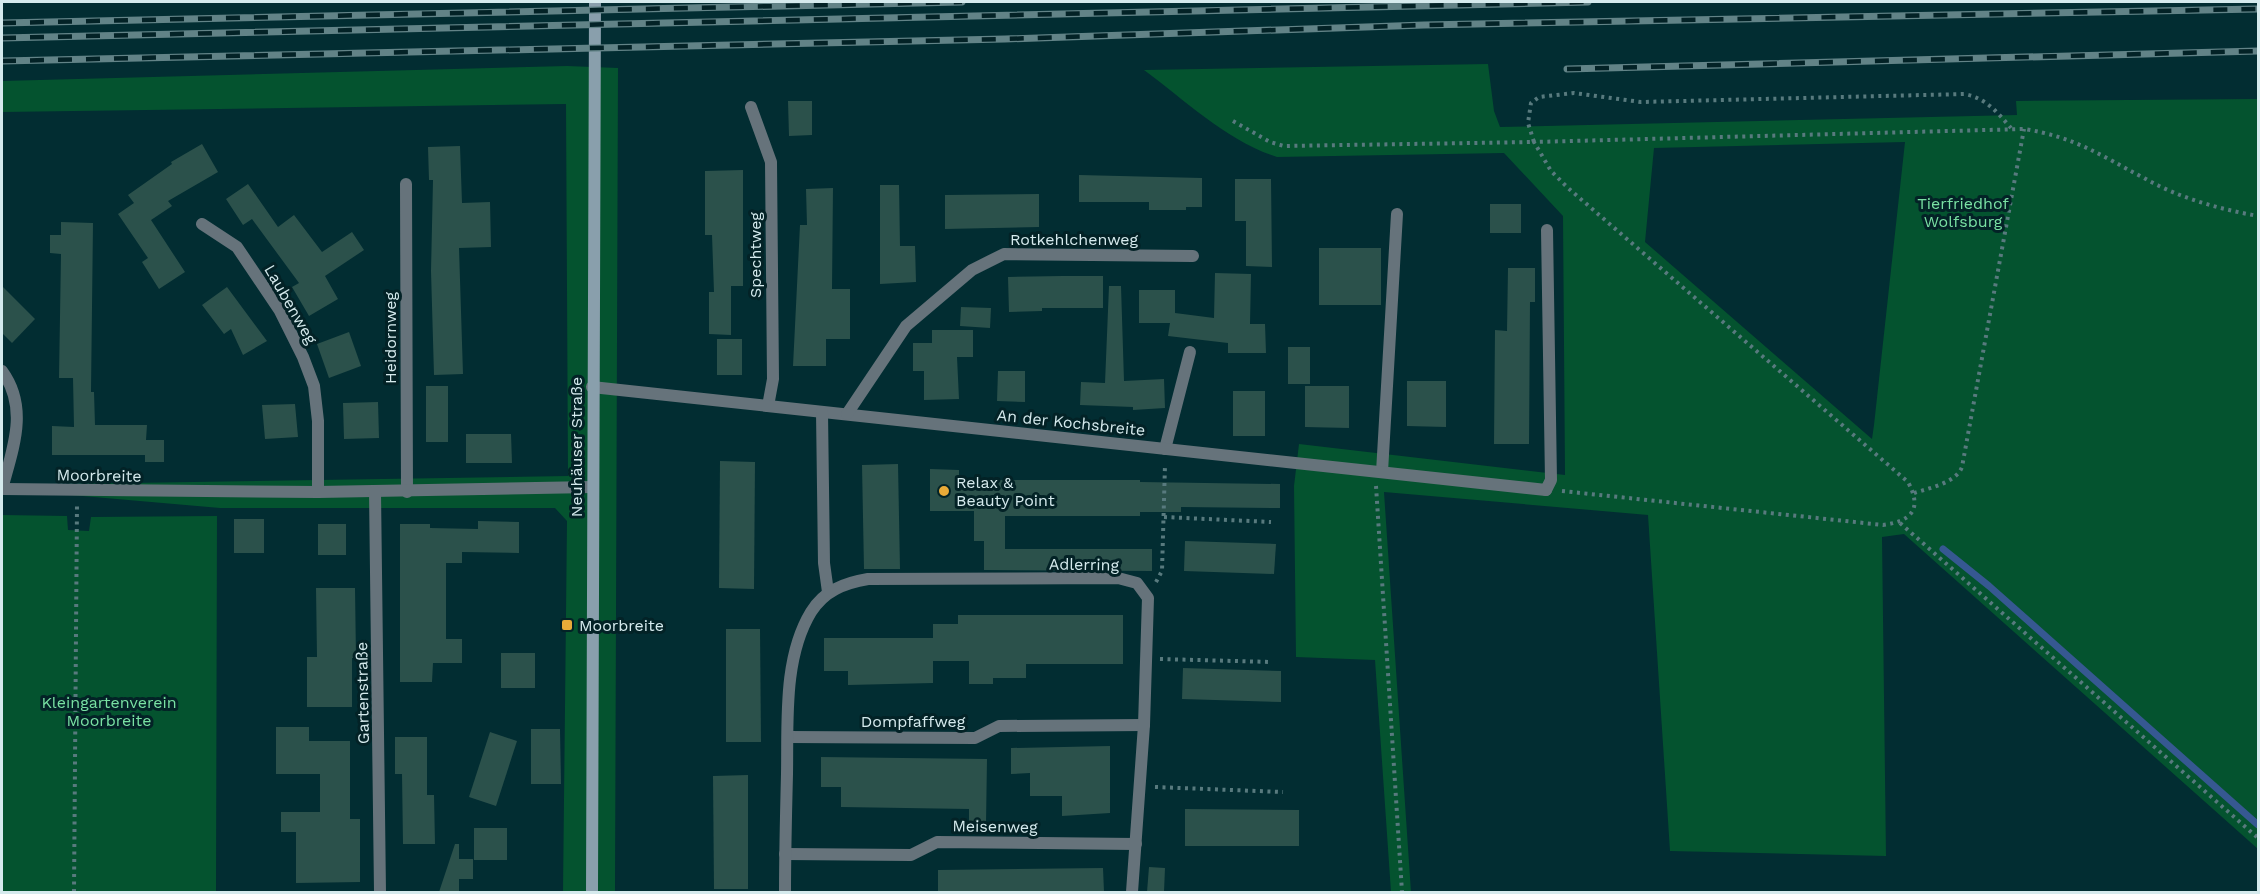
<svg xmlns="http://www.w3.org/2000/svg" width="2260" height="894" font-family="'Work Sans',sans-serif">
  <rect width="100%" height="100%" fill="#022d32"/>
  <g fill="#04532f" fill-rule="evenodd">
    <path d="M 1488,64 L 1494,111 L 1500,127 L 2017,115 L 2016,101 L 2258,99 L 2258,849 L 1904,534 L 1882,537 L 1886,856 L 1670,851 L 1648,515 L 1384,492 L 1411,892 L 1391,892 L 1375,660 L 1296,657 L 1294,486 L 1299,444 L 1565,475 L 1563,216 L 1504,153 L 1277,157 C 1227,141 1186,101 1144,70 ZM 1905,142 L 1874,425 L 1872,439 L 1645,242 L 1654,148 Z"/>
    <polygon points="567,66 618,68 615,892 563,892 567,521 555,508 220,508 2,489 2,485 568,476 566,104 2,112 2,81"/>
    <polygon points="2,515 67,516 68,530 89,531 91,517 217,516 216,892 2,892"/>
  </g>
  <g fill="none" stroke-linecap="round" stroke-linejoin="round">
    <polyline stroke="#365891" stroke-width="7" points="1943,549 1989,586 2258,825"/>
  </g>
  <g fill="#2b514b">
    <polygon points="788,101 812,101 812,135 789,136"/>
    <polygon points="202,144 218,172 168,201 172,206 151,220 185,272 159,289 142,262 148,258 118,214 134,203 128,195 172,164 171,162"/>
    <polygon points="460,146 462,203 490,202 491,247 459,248 463,374 434,375 431,271 433,180 429,180 428,147"/>
    <polygon points="743,170 743,286 731,286 731,335 709,334 709,292 714,292 712,235 705,235 705,171"/>
    <polygon points="1079,175 1202,178 1202,207 1186,207 1186,210 1149,210 1149,202 1079,202"/>
    <polygon points="1235,179 1271,179 1272,267 1246,266 1246,221 1235,221"/>
    <polygon points="248,184 278,227 294,215 322,252 352,232 364,250 325,276 338,299 309,316 292,287 299,283 252,219 243,225 226,199"/>
    <polygon points="880,185 899,185 900,246 915,246 916,282 880,284"/>
    <polygon points="833,188 832,289 850,289 850,339 826,339 826,366 793,366 800,225 807,225 806,189"/>
    <polygon points="1039,194 1039,227 945,229 945,195"/>
    <rect x="1490" y="204" width="31" height="29"/>
    <polygon points="61,222 93,223 91,392 94,392 95,425 147,425 146,440 164,440 164,462 145,462 145,455 52,455 52,426 74,427 73,378 59,378 61,254 50,253 50,235 61,235"/>
    <rect x="1319" y="248" width="62" height="57"/>
    <polygon points="1508,268 1535,268 1535,302 1530,302 1529,444 1494,444 1495,330 1507,331"/>
    <polygon points="1215,273 1251,274 1250,324 1265,324 1266,353 1228,353 1228,343 1168,336 1170,323 1139,323 1139,290 1175,290 1175,313 1214,318"/>
    <polygon points="1063,276 1103,276 1103,308 1042,308 1042,311 1009,312 1008,277"/>
    <polygon points="2,286 35,319 12,343 2,333"/>
    <polygon points="1109,286 1121,286 1124,381 1164,379 1165,408 1133,410 1133,407 1080,405 1081,382 1105,383"/>
    <polygon points="227,287 267,341 243,355 231,329 224,334 202,305"/>
    <polygon points="961,307 991,308 990,328 960,326"/>
    <polygon points="932,330 973,330 973,357 957,357 959,399 924,400 924,371 913,371 913,343 932,343"/>
    <polygon points="349,332 361,366 329,378 317,344"/>
    <rect x="717" y="339" width="25" height="36"/>
    <rect x="1288" y="347" width="22" height="37"/>
    <polygon points="998,371 1025,371 1025,402 997,401"/>
    <polygon points="1407,381 1446,381 1446,427 1407,426"/>
    <rect x="426" y="386" width="22" height="56"/>
    <polygon points="1305,386 1349,386 1349,428 1305,427"/>
    <rect x="1233" y="391" width="32" height="45"/>
    <polygon points="378,402 379,438 344,439 343,403"/>
    <polygon points="295,404 298,437 265,439 262,405"/>
    <polygon points="466,434 511,434 512,463 466,463"/>
    <polygon points="720,461 755,462 754,589 719,588"/>
    <polygon points="898,464 900,569 864,569 862,465"/>
    <polygon points="930,469 959,470 959,480 1140,480 1140,482 1280,484 1280,508 1181,507 1181,512 1140,512 1140,516 1005,516 1005,549 1152,549 1152,571 984,570 984,541 974,541 974,511 930,511"/>
    <rect x="234" y="519" width="30" height="34"/>
    <polygon points="478,521 519,522 519,553 462,552 462,563 446,563 446,639 462,639 462,663 433,663 432,682 400,682 400,524 430,524 430,528 478,529"/>
    <rect x="318" y="524" width="28" height="31"/>
    <polygon points="1185,541 1276,544 1274,574 1184,571"/>
    <polygon points="316,588 355,588 356,658 352,658 352,707 307,707 307,657 317,657"/>
    <polygon points="958,615 1123,615 1123,664 1026,664 1026,678 993,678 993,684 969,684 969,661 933,661 933,683 848,685 848,671 824,671 824,638 933,638 933,624 958,624"/>
    <polygon points="726,629 760,629 761,742 726,742"/>
    <rect x="501" y="653" width="34" height="35"/>
    <polygon points="1183,668 1281,671 1281,702 1182,699"/>
    <polygon points="276,727 309,727 309,741 350,741 350,819 360,819 360,882 296,883 296,832 281,832 281,812 320,812 320,774 276,774"/>
    <polygon points="531,729 560,729 561,784 531,784"/>
    <polygon points="490,732 517,741 496,806 469,797"/>
    <polygon points="395,737 427,737 427,795 434,795 435,844 403,844 402,774 395,774"/>
    <polygon points="1110,746 1110,813 1062,816 1062,796 1030,796 1030,773 1011,774 1011,748"/>
    <polygon points="821,757 987,759 986,824 969,824 969,809 841,807 841,787 821,787"/>
    <polygon points="748,775 748,889 714,889 713,776"/>
    <polygon points="1185,809 1299,810 1299,846 1185,846"/>
    <rect x="474" y="828" width="33" height="32"/>
    <polygon points="455,844 459,844 459,859 473,859 473,879 459,879 459,892 439,892"/>
    <polygon points="1149,867 1165,868 1164,892 1147,892"/>
    <polygon points="1103,868 1104,892 938,892 938,870"/>
  </g>
  <g fill="none" stroke-linecap="round" stroke-linejoin="round">
    <g stroke="#587a7e" stroke-width="4" stroke-dasharray="3 4.5" stroke-linecap="butt">
      <path d="M 1233,121 L 1270,142 L 1284,146 L 1534,142 L 1528,123 L 1531,103 L 1539,97 L 1574,93 L 1641,102 L 1964,94 C 1986,98 1997,112 2011,128"/>
      <polyline points="1376,486 1402,892"/>
      <path d="M 1562,491 L 1883,525 C 1911,521 1923,510 1908,482 L 1568,188 L 1551,171 L 1534,142 L 2024,129 C 2075,137 2100,155 2144,178 C 2179,198 2219,209 2258,216"/>
      <path d="M 1914,493 C 1929,488 1956,483 1962,467 L 2024,129"/>
      <polyline points="1164,517 1271,522"/>
      <polyline points="1900,523 2258,838"/>
      <polyline points="1156,582 1162,571 1165,465"/>
      <polyline points="1160,659 1272,662"/>
      <polyline points="1155,787 1283,792"/>
      <polyline points="74,892 77,504"/>
    </g>
    <g stroke="#66737b" stroke-width="12">
      <polyline points="1165,449 1190,352"/>
      <polyline points="1382,472 1397,214"/>
      <polyline points="1546,490 1551,480 1547,230"/>
    </g>
    <g stroke="#66737b" stroke-width="12">
      <polyline points="751,107 771,162 773,379 768,406"/>
      <polyline points="406,184 407,492"/>
      <polyline points="202,224 237,247 280,311 303,357 314,386 318,421 318,492"/>
      <path d="M 2,371 C 29,408 13,448 2,489"/>
      <polyline points="592,387 1546,490"/>
      <polyline points="822,412 824,563 828,592"/>
      <polyline points="847,414 906,326 972,270 1004,254 1193,256"/>
      <polyline points="2,489 318,492 592,487"/>
      <polyline points="375,492 380,892"/>
      <polyline points="788,737 975,738 999,726 1144,725"/>
      <polyline points="785,854 911,855 937,842 1136,844"/>
      <path d="M 785,892 C 785,853 786,813 787,774 C 788,722 783,658 811,612 C 824,591 844,583 868,579 L 1118,578 L 1137,583 L 1148,598 L 1144,725 L 1132,892"/>
    </g>
    <polyline stroke="#899fac" stroke-width="12" points="592,892 595,2"/>
    <defs>
      <g id="rail">
        <polyline points="2,23 962,2"/>
        <polyline points="2,38 1588,2"/>
        <polyline points="2,61 1005,39 1424,25 2258,9"/>
        <polyline points="1567,69 2258,51"/>
      </g>
    </defs>
    <use href="#rail" stroke="#628387" stroke-width="7"/>
    <use href="#rail" stroke="#032226" stroke-width="4.5" stroke-dasharray="14" stroke-linecap="butt"/>
  </g>
  <g fill="#e9ab38" stroke="#032226" stroke-width="2">
    <circle cx="944" cy="491" r="6"/>
    <rect x="561" y="619" width="12" height="12" rx="3"/>
  </g>
  <g text-anchor="middle" stroke-width="6" stroke-linejoin="round" paint-order="stroke">
    <g font-size="16" fill="#79e1a3" stroke="#032226">
      <text x="1963" y="209">Tierfriedhof<tspan x="1963" dy="18">Wolfsburg</tspan></text>
      <text x="109" y="708">Kleingartenverein<tspan x="109" dy="18">Moorbreite</tspan></text>
    </g>
    <g font-size="16" fill="#d5eaed" stroke="#032226">
      <text x="1074" y="245">Rotkehlchenweg</text>
      <text transform="translate(755 255) rotate(-90)" y="6">Spechtweg</text>
      <text transform="translate(291 304) rotate(60)" y="6">Laubenweg</text>
      <text transform="translate(390 338) rotate(-90)" y="6">Heidornweg</text>
      <text transform="translate(1071 422) rotate(6)" y="6">An der Kochsbreite</text>
      <text transform="translate(576 447) rotate(-90)" y="6">Neuhäuser Straße</text>
      <text transform="translate(99 475) rotate(1)" y="6">Moorbreite</text>
      <text transform="translate(1084 564) rotate(1)" y="6">Adlerring</text>
      <text transform="translate(362 693) rotate(-91)" y="6">Gartenstraße</text>
      <text x="913" y="727">Dompfaffweg</text>
      <text transform="translate(995 826) rotate(1)" y="6">Meisenweg</text>
    </g>
    <g font-size="16" fill="#d5eaed" stroke="#032226" text-anchor="start">
      <text x="956" y="488">Relax &amp;<tspan x="956" dy="18">Beauty Point</tspan></text>
      <text x="579" y="631">Moorbreite</text>
    </g>
  </g>
  <rect width="2260" height="894" fill="none" stroke="#d5eaed" stroke-width="6"/>
</svg>
